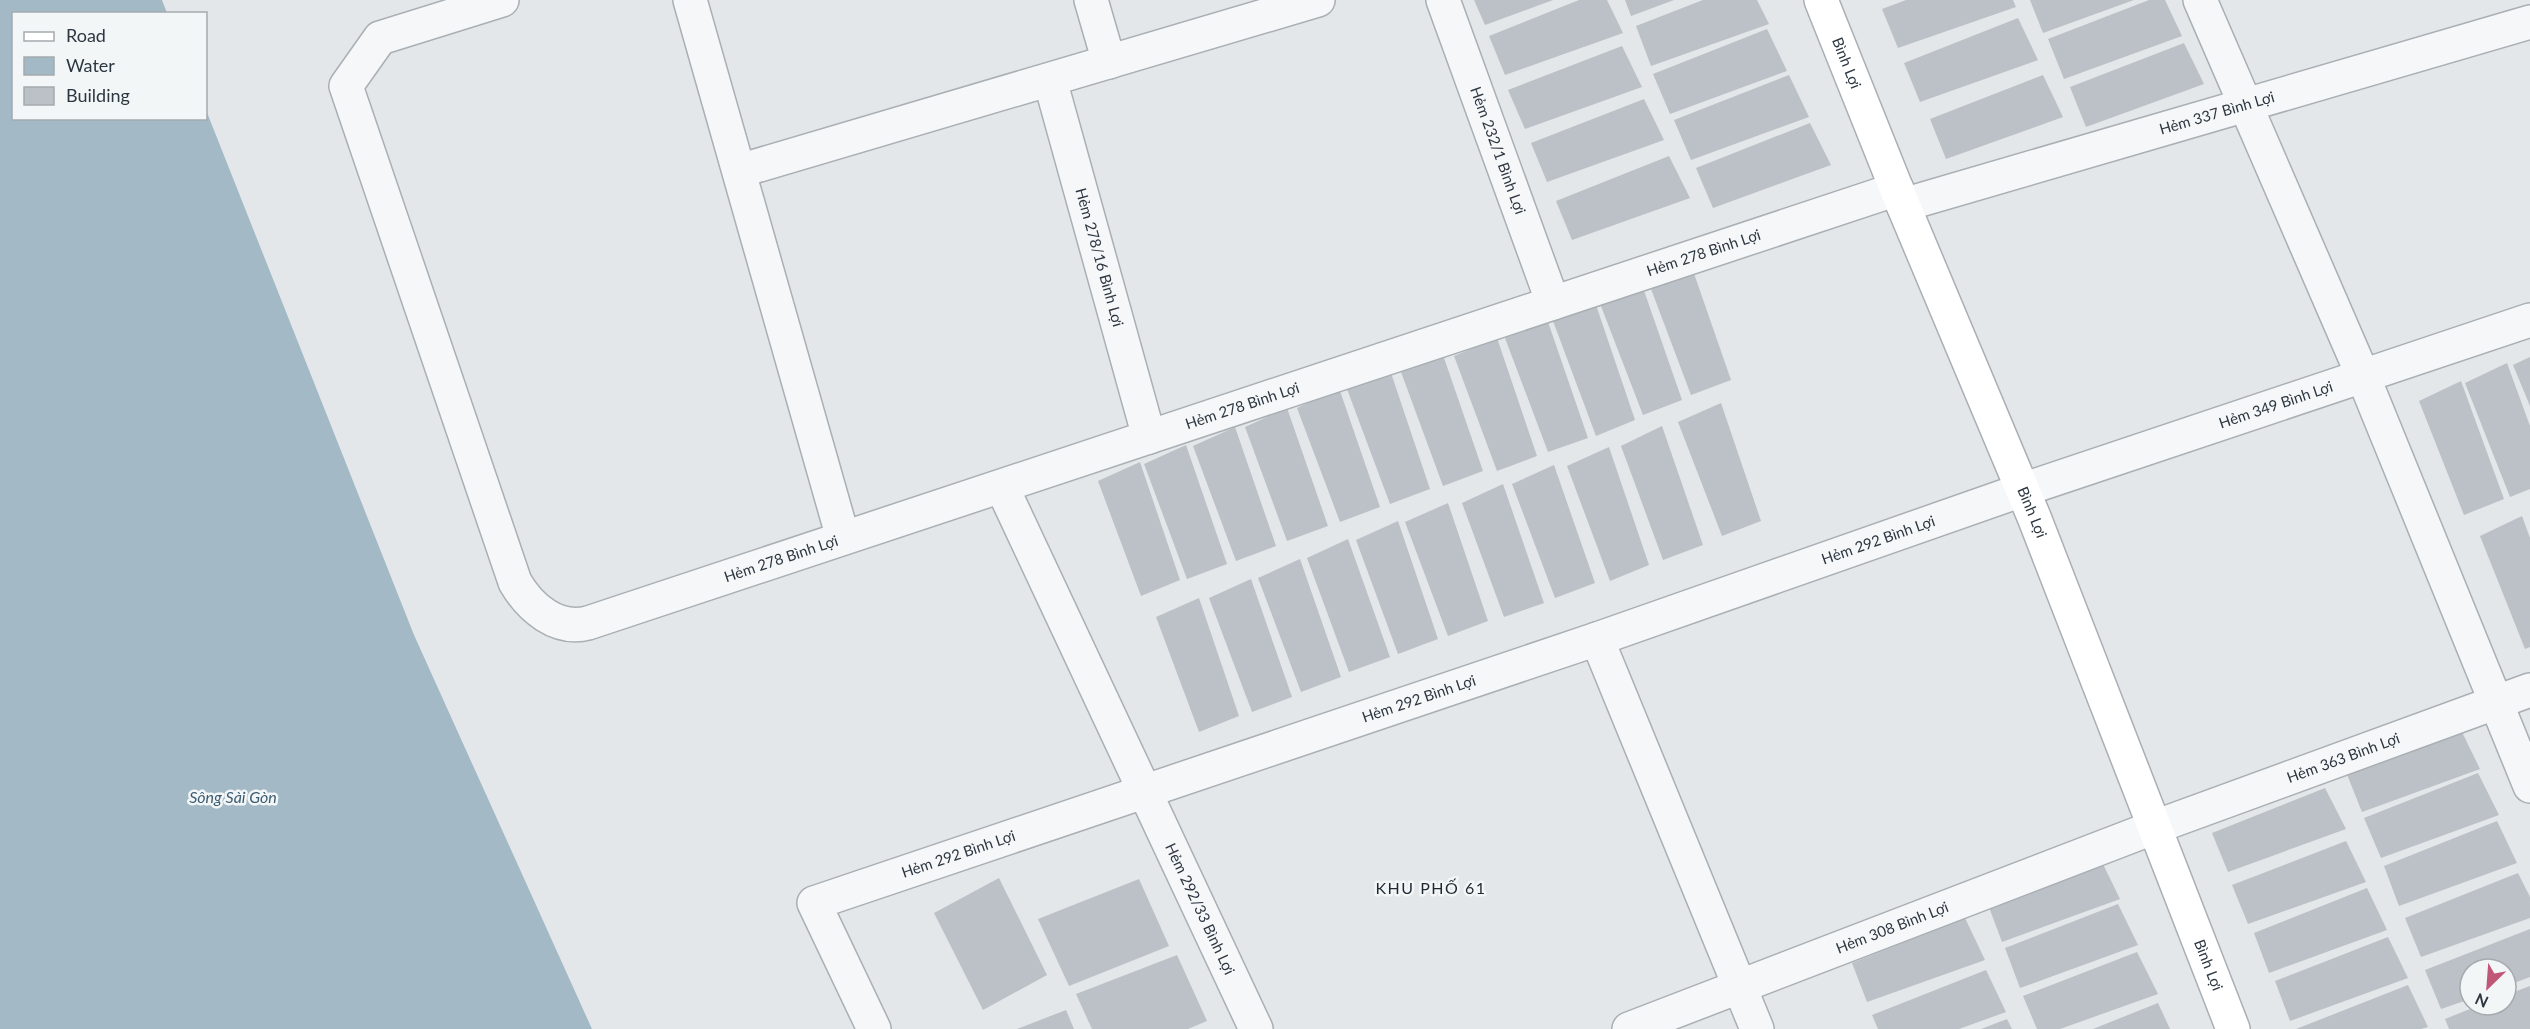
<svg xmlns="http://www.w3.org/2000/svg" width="2530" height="1029" font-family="Lato,sans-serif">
  <rect width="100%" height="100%" fill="#e3e7ea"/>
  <polygon fill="#a3b9c6" points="0,0 162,0 167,13 14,14 14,118 206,118 206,110 414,635 592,1029 0,1029"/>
  <g fill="#bbc1c6">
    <polygon points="1474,0 1553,0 1485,25"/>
    <polygon points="1579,0 1607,0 1623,33 1505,75 1489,36"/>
    <polygon points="1625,0 1674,0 1631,16"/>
    <polygon points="1703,0 1757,0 1769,24 1651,66 1636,26"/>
    <polygon points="1906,0 2013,0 2016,7 1898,48 1882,9"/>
    <polygon points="2030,0 2134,0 2043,33"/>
    <polygon points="2149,0 2165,0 2182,36 2064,79 2048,39"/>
    <polygon points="2018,18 2038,60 1920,102 1904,63"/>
    <polygon points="1767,29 1787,71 1670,114 1653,74"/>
    <polygon points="2184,43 2204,84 2086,127 2070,87"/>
    <polygon points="1622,46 1642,87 1525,129 1508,90"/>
    <polygon points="1789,75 1809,117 1691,160 1674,120"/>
    <polygon points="2043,75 2063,117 1946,159 1930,119"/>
    <polygon points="1644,99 1664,140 1547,182 1531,143"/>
    <polygon points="1810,123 1831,165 1713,208 1696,168"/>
    <polygon points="1669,156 1690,198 1572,240 1556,201"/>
    <polygon points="1690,262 1731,380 1691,395 1648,281"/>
    <polygon points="1641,282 1682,400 1643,415 1599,301"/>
    <polygon points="1595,302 1635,420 1596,436 1553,321"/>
    <polygon points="1547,319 1588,438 1548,452 1505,338"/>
    <polygon points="1497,338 1537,456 1497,471 1454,356"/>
    <polygon points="1442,352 1483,471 1443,486 1401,372"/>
    <polygon points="2530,357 2530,406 2513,365"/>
    <polygon points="2507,363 2530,426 2530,489 2510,497 2465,383"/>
    <polygon points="1390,370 1430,489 1390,504 1347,389"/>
    <polygon points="2461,381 2504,499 2464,515 2419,401"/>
    <polygon points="1339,388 1380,507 1340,522 1297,408"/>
    <polygon points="1721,403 1761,521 1722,536 1678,422"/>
    <polygon points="1287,408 1328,526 1287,541 1245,427"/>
    <polygon points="1662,426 1703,545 1663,560 1621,446"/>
    <polygon points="1235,427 1276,546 1236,561 1193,446"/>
    <polygon points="1186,445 1227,564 1187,579 1144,464"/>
    <polygon points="1609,447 1649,565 1610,581 1567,466"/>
    <polygon points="1140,462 1180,580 1141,596 1098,481"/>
    <polygon points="1554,465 1595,583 1555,598 1512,484"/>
    <polygon points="1503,484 1544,603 1504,617 1462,503"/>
    <polygon points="1448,503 1488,621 1448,636 1405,522"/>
    <polygon points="2522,516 2530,538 2530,647 2525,649 2480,536"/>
    <polygon points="1398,521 1438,639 1398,654 1356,540"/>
    <polygon points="1348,539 1390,657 1349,672 1307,558"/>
    <polygon points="1300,559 1341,677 1301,692 1258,578"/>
    <polygon points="1251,579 1292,697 1252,712 1209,598"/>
    <polygon points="1199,598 1239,716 1199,732 1156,617"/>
    <polygon points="2460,728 2480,769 2362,812 2346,772"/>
    <polygon points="2478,773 2499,815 2381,858 2364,818"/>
    <polygon points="2325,788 2346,829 2228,872 2212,833"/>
    <polygon points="2497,821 2517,863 2399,906 2384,866"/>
    <polygon points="2346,841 2366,882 2248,924 2232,885"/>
    <polygon points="2100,858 2120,899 2002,942 1987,902"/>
    <polygon points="2518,873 2530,897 2530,918 2421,957 2405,918"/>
    <polygon points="999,878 1047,975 983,1010 934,913"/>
    <polygon points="1139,879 1169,946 1069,986 1038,919"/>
    <polygon points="2367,888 2387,930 2269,973 2254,933"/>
    <polygon points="2118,904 2138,945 2020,988 2005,948"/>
    <polygon points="1965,918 1985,960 1867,1002 1852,963"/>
    <polygon points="2530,929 2530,977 2506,986 2506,969 2470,969 2470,999 2441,1009 2425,970"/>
    <polygon points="2388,937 2408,978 2290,1021 2275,981"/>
    <polygon points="2137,952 2158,994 2060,1029 2037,1029 2023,996"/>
    <polygon points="1177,955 1207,1021 1188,1029 1092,1029 1076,994"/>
    <polygon points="1986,970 2006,1012 1959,1029 1878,1029 1872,1015"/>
    <polygon points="2408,985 2428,1027 2421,1029 2296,1029"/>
    <polygon points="2530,986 2530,1029 2449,1029 2445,1019 2480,1005 2506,1005 2506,995"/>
    <polygon points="2158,1003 2170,1029 2093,1029"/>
    <polygon points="1066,1010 1074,1029 1017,1029"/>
    <polygon points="2007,1019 2012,1029 1981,1029"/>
  </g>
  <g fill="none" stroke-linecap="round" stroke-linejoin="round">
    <defs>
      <g id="street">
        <path id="s1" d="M 502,0 L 380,38 L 346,86 L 515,582 C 530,608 557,631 588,623 L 1897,189"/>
        <polyline points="690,0 843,538"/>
        <polyline points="1091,0 1109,62"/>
        <path id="s2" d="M 1443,0 L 1553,303"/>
        <polyline points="2200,0 2363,376 2530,786"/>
        <path id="s3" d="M 1050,80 L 1149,437"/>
        <polyline points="739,171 1318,0"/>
        <path id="s4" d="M 1903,205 L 2530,22"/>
        <path id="s5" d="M 1002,487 L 1256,1029"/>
        <polyline points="1597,639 1757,1029"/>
        <path id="s6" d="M 874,1029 L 814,903 L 1597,639 L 2022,490 L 2530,320"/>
        <path id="s7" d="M 1629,1029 L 2155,827 L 2530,690"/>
      </g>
      <g id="secondary">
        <path id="s8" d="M 1821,0 L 1903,205 L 2034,517 L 2233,1029"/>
      </g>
    </defs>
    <use href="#street" stroke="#a9afb4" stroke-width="36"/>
    <use href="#secondary" stroke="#a9afb4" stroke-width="36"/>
    <use href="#street" stroke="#f6f7f9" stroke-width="33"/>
    <use href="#secondary" stroke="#fff" stroke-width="33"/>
  </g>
  <g text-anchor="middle" stroke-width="5" stroke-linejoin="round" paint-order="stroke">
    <g font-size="15" fill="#2d3741" stroke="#f3f6f7">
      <text dy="5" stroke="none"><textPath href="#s8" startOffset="68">Bình Lợi</textPath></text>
      <text dy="5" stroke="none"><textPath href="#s4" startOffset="327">Hẻm 337 Bình Lợi</textPath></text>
      <text dy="5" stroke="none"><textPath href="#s2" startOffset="160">Hẻm 232/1 Bình Lợi</textPath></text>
      <text dy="5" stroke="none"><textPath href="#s1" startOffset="1976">Hẻm 278 Bình Lợi</textPath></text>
      <text dy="5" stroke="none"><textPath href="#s3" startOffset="184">Hẻm 278/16 Bình Lợi</textPath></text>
      <text dy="5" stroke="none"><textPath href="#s6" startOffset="1684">Hẻm 349 Bình Lợi</textPath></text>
      <text dy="5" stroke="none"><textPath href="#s1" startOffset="1490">Hẻm 278 Bình Lợi</textPath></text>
      <text dy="5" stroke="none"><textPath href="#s8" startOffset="554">Bình Lợi</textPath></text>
      <text dy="5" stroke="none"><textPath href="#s6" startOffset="1264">Hẻm 292 Bình Lợi</textPath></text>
      <text dy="5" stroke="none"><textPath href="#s1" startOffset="1004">Hẻm 278 Bình Lợi</textPath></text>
      <text dy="5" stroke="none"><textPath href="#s6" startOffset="778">Hẻm 292 Bình Lợi</textPath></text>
      <text dy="5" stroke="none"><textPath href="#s7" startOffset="764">Hẻm 363 Bình Lợi</textPath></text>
      <text dy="5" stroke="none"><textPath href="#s6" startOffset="292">Hẻm 292 Bình Lợi</textPath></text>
      <text dy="5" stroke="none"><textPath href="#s5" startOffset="466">Hẻm 292/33 Bình Lợi</textPath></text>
      <text dy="5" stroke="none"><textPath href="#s7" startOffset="282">Hẻm 308 Bình Lợi</textPath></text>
      <text dy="5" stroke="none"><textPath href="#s8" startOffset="1040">Bình Lợi</textPath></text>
    </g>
    <g font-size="16" font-style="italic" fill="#3b5b70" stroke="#f3f6f7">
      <text x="233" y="803">Sông Sài Gòn</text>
    </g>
    <g font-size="16" letter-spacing="1.5" fill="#1f2832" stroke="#f3f6f7">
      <text x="1431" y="894">KHU PHỐ 61</text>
    </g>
  </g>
  <rect x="12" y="12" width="195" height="108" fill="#f3f6f7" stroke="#a4aaae" stroke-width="1.5"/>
  <rect x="24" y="32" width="30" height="9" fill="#ffffff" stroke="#a4aaae" stroke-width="1.5"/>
  <text x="66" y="42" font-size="18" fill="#2d3741">Road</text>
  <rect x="24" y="57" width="30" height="18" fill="#a3b9c6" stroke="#a4aaae" stroke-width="1.5"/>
  <text x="66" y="72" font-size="18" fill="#2d3741">Water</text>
  <rect x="24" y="87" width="30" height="18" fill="#bbc1c6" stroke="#a4aaae" stroke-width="1.5"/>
  <text x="66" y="102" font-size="18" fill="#2d3741">Building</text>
  <g transform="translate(2488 987) rotate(205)"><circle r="28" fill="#f3f6f7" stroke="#a4aaae" stroke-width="1.5"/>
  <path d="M0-4.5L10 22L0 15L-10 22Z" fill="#c15777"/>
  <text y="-9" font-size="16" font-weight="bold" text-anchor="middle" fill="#2d3741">N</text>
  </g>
</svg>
